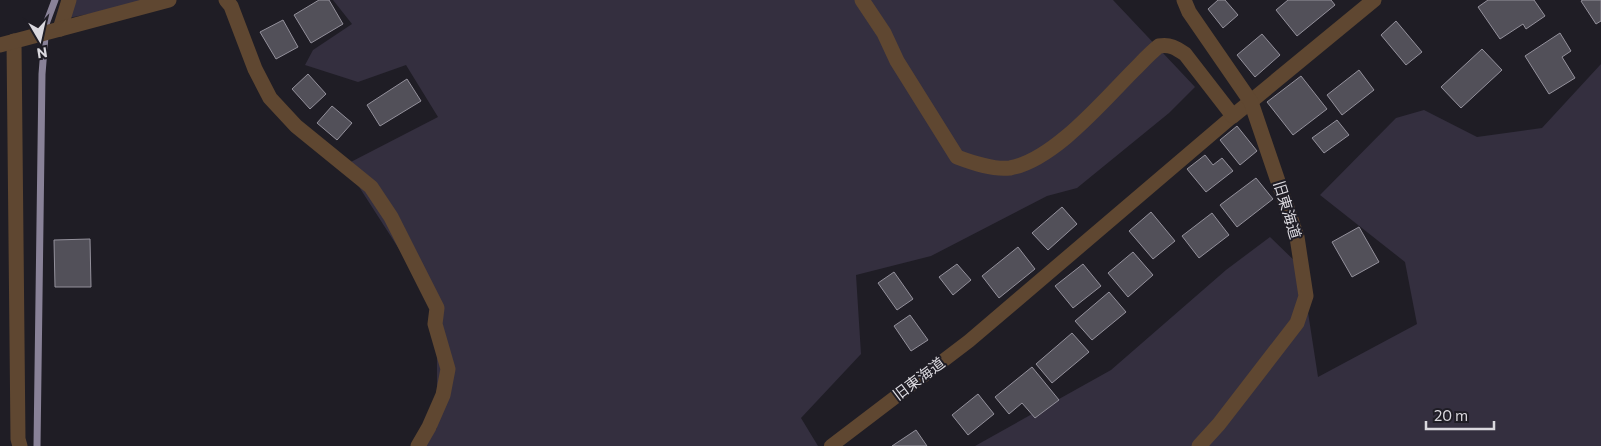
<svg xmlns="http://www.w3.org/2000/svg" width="1601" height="446" font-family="Commissioner,'Noto Sans JP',sans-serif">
  <rect width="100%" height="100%" fill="#1f1d25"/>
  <g fill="#342f3f">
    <polygon points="67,0 161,0 63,19"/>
    <polygon points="333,0 1113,0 1195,87 1169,113 1077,188 1047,196 931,256 856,275 861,354 801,418 818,446 423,446 437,428 437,308 345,165 438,117 406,65 358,82 305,65 313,50 352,24"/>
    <polygon points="1601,64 1601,446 975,446 1111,370 1226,270 1270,237 1301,267 1318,377 1417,324 1405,262 1320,195 1396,118 1424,110 1477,137 1542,128"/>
  </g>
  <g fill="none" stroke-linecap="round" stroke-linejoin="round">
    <polyline stroke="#898298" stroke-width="7" points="37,446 42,74 46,24 55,0"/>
  </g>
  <g fill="#525059" stroke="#94919c">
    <polygon points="319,0 329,0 343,24 311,43 294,15"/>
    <polygon points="1218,0 1225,0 1238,15 1223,28 1208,9"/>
    <polygon points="1288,0 1331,0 1335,5 1297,36 1276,10"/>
    <polygon points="1488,0 1534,0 1545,16 1526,29 1523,24 1500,39 1478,7"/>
    <polygon points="1583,0 1601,0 1601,21 1596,24 1581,1"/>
    <polygon points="283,20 298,47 276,59 260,32"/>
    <polygon points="1396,21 1422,52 1406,65 1381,35"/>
    <polygon points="1560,33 1571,51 1562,57 1575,78 1549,94 1525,56"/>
    <polygon points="1262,34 1280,55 1255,77 1237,55"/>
    <polygon points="1482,49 1502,70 1461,108 1441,87"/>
    <polygon points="1359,70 1374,90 1342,115 1327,95"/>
    <polygon points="308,74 326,94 310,109 292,89"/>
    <polygon points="1301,76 1327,109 1293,135 1267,102"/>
    <polygon points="407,79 421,101 380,126 367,105"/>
    <polygon points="332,106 352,123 337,140 317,123"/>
    <polygon points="1337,120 1349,135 1324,153 1312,138"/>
    <polygon points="1237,126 1257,151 1240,165 1220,140"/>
    <polygon points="1205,155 1213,165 1222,158 1233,171 1206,192 1187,169"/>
    <polygon points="1256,178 1273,199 1237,227 1220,205"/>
    <polygon points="1062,207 1077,224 1048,250 1032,233"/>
    <polygon points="1151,212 1175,241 1153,259 1129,231"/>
    <polygon points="1212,213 1229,235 1199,258 1182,236"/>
    <polygon points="1359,227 1379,262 1352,277 1332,242"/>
    <polygon points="90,239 91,287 55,287 54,240"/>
    <polygon points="1018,247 1035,269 999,298 982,276"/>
    <polygon points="1133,252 1153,275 1128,297 1108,273"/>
    <polygon points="957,264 971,280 953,295 939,277"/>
    <polygon points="1083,264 1101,286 1073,308 1055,286"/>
    <polygon points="894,272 913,299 897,310 878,283"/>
    <polygon points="1109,292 1126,312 1092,340 1075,321"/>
    <polygon points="910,315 928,340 911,351 894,326"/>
    <polygon points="1072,333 1089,352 1052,383 1036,364"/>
    <polygon points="1032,367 1059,400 1035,418 1022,403 1009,414 995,397"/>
    <polygon points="978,394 994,414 968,435 952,415"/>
    <polygon points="916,430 927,446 892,446"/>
  </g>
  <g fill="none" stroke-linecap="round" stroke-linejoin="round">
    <polyline stroke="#5f4731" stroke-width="14" points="831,446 969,341 1233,116"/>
    <g stroke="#5f4731" stroke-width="15">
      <polyline points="226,0 231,6 255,69 270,98 296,126 371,187 391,217 437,308 435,324 448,369 443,395 429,427 418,446"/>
      <path d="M 862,0 L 884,33 L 897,61 L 957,157 C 973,163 993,170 1010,168 C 1054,160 1103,101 1134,70 C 1142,62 1150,53 1159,46 C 1170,44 1176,48 1185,54 L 1233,116 L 1374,0"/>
      <polyline points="1184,0 1189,12 1251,102 1297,237 1306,296 1297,323 1219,424 1199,446"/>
      <polyline points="60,29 69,0"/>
      <polyline points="14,41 18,439 20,446"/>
      <polyline points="0,45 169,0"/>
    </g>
  </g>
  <g text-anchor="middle" stroke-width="4" stroke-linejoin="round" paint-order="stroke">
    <g font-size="15" fill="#dbd9df" stroke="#1f1d25">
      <text transform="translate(1287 210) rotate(73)" y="5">旧東海道</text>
      <text transform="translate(919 379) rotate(-37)" y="5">旧東海道</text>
    </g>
  </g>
  <g transform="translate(40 40) rotate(171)" stroke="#1f1d25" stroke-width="4" paint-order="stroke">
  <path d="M0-4L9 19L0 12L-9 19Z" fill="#dbd9df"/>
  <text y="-8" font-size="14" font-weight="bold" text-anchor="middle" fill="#dbd9df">N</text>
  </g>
  <path d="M1426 421v8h68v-8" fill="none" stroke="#dbd9df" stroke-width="2.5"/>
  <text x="1434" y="421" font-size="15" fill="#dbd9df" stroke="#1f1d25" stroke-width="4" paint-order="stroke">20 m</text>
</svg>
